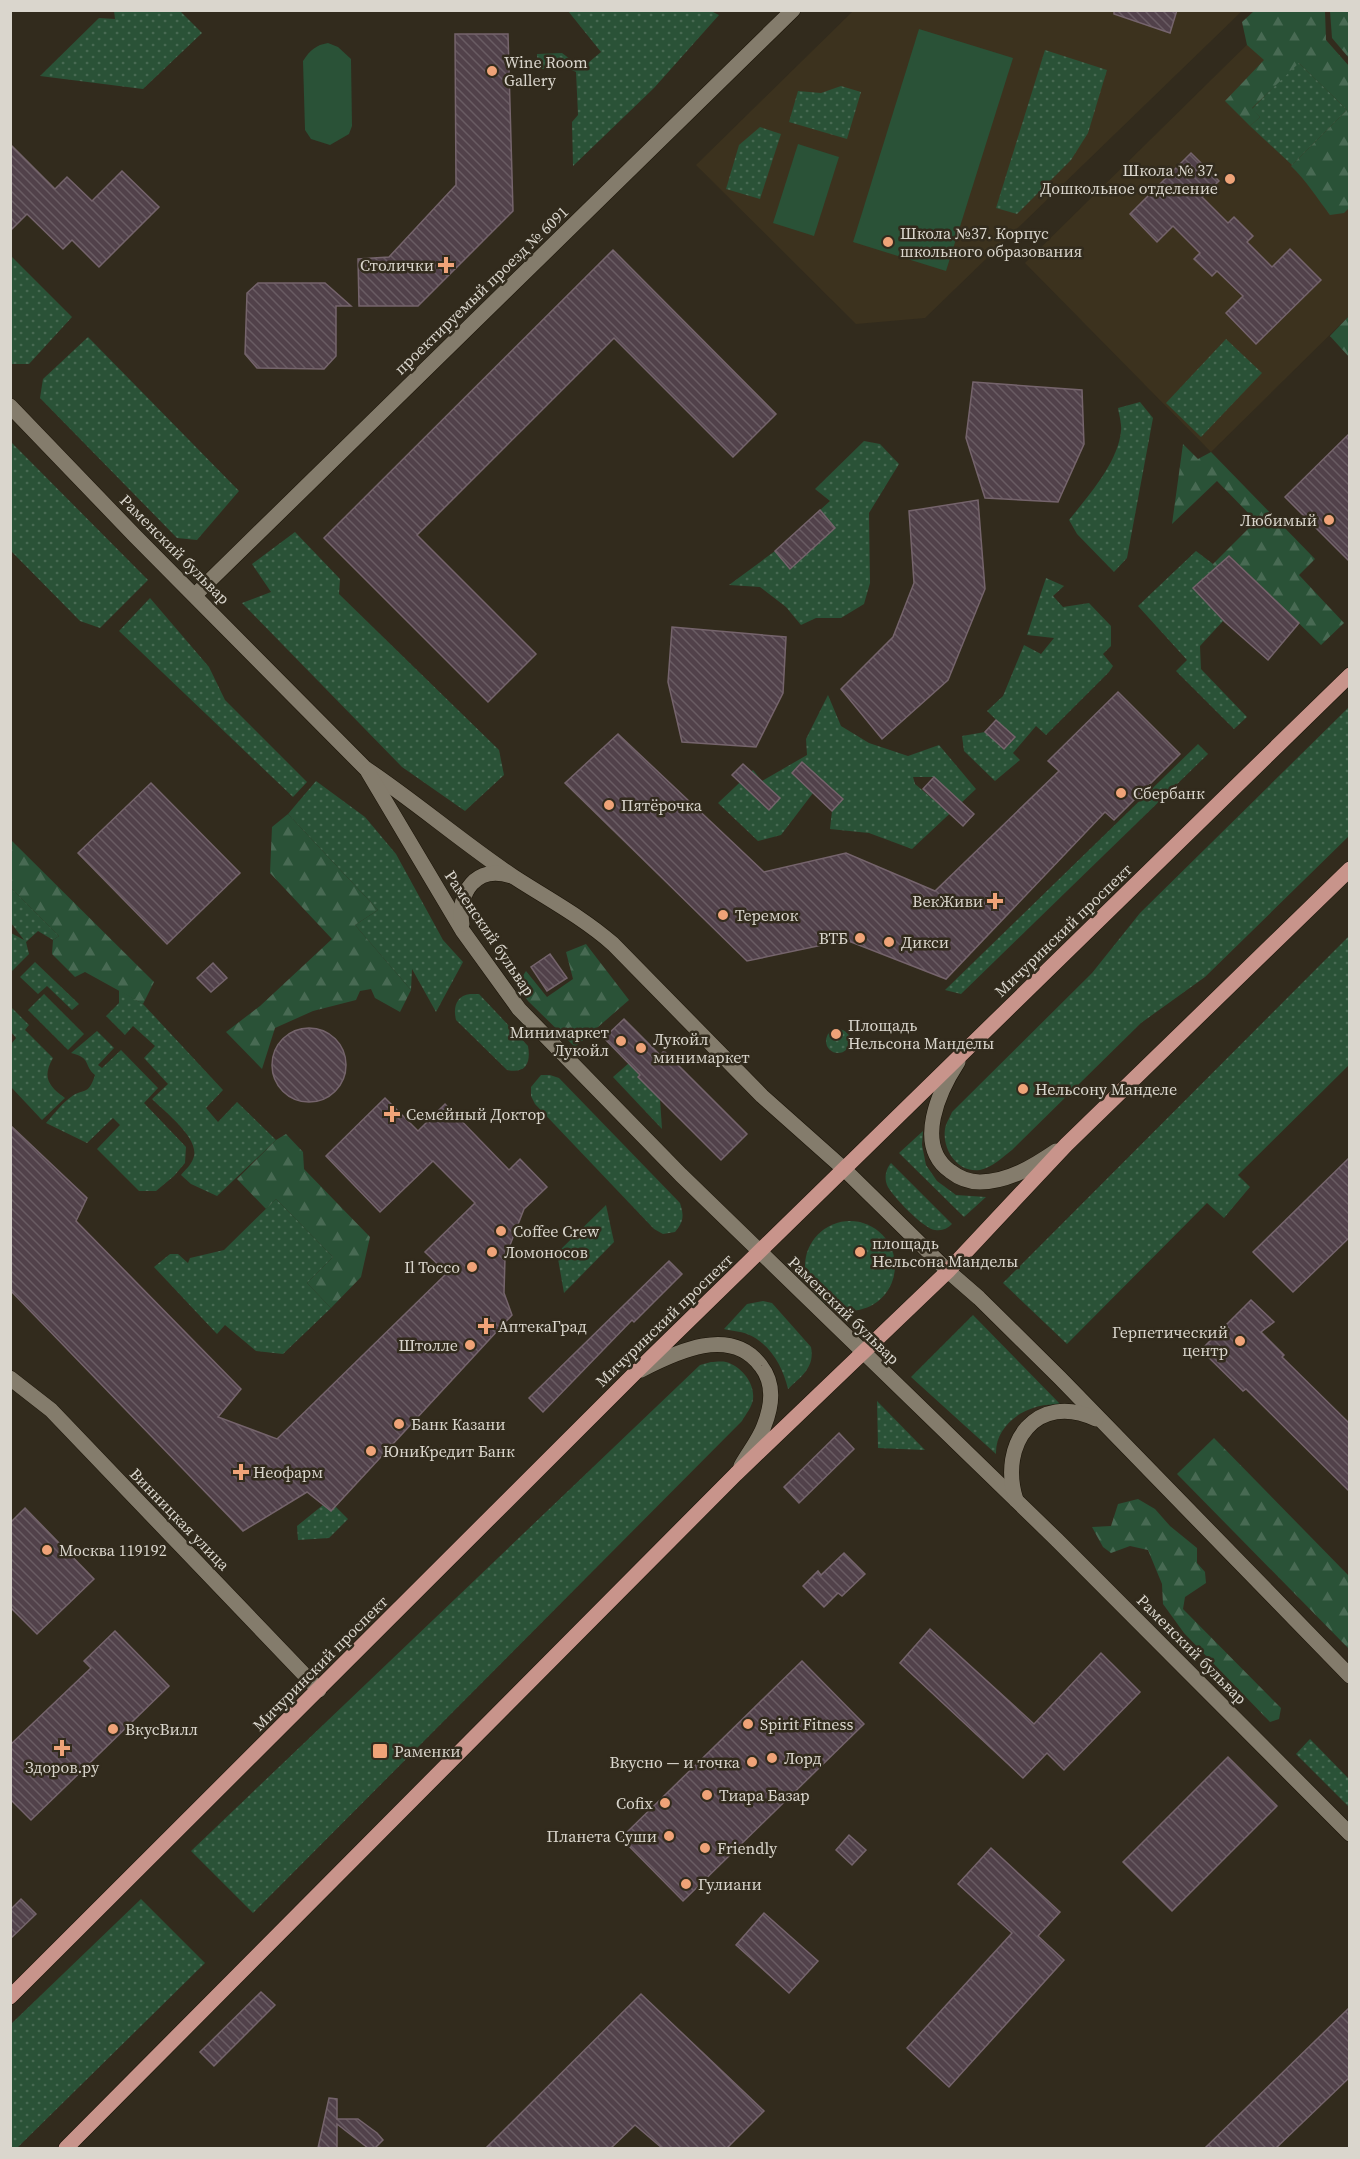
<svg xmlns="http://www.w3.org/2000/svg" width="1360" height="2159" font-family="'Source Serif 4',serif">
  <defs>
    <pattern id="grass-dots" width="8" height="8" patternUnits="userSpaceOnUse" patternTransform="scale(1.5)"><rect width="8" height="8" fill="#2a5237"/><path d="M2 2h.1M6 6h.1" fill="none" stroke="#486a53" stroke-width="1.8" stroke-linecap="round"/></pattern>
    <pattern id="forest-firs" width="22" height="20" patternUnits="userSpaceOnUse" patternTransform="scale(1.5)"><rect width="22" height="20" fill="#2a5237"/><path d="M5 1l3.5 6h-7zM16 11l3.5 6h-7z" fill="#486a53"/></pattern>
    <pattern id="building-back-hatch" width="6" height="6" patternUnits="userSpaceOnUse" patternTransform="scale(1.5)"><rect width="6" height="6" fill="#51414a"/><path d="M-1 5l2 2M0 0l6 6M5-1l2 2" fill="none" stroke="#695c63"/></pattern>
  </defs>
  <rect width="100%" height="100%" fill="#322b1d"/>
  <g fill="#3c321e">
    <polygon points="853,11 1242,11 925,318 856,324 696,165"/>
    <polygon points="1273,19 1349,96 1349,316 1211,452 1025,263"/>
  </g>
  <g fill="url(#grass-dots)" fill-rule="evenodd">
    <polygon points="709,10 719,15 654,88 573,166 572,122 578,115 576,72 570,69 538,69 537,54 562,53 582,68 601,52 568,11"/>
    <polygon points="114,11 180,11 202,33 143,89 40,76 99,18 115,19"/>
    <polygon points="1045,50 1107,70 1088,133 1071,160 1017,214 996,208"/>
    <polygon points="1298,62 1347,110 1292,165 1250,126 1260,117 1252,109"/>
    <polygon points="841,86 861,92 847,139 789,122 798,91 821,93"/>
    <polygon points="760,127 781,134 760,199 726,189 739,145"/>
    <polygon points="11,256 72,317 29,364 11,364"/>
    <polygon points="88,337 239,491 197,540 177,538 40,398 43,379"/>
    <polygon points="1226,339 1262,373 1201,437 1166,403"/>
    <path d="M 1140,402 L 1153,418 L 1127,558 L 1114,572 L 1077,534 L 1069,520 C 1088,496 1118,463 1121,431 C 1122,424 1119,415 1118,408 Z"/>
    <polygon points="10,441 148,580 100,628 80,621 11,551"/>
    <polygon points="864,441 880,444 899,464 869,513 870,583 864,604 841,618 816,618 801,625 786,607 760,587 729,585 775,551 791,568 835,528 820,510 830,501 815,489"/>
    <polygon points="295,532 340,579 339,594 499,750 504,775 465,811 402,767 242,603 271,592 252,564"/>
    <polygon points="1196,551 1213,564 1214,569 1193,588 1225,622 1223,621 1200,646 1201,669 1247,717 1234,729 1176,671 1187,660 1138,606"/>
    <polygon points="1046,578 1064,586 1053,596 1063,607 1089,603 1111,626 1111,646 1103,654 1113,666 1109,672 1046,735 1036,726 1013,753 1020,760 995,781 964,751 962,736 985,732 1004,749 1015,738 987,711 1003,696 1024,645 1041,654 1054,638 1027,635"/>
    <polygon points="150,598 209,667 225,700 307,782 293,797 119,631"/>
    <path d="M 828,695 L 841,726 L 869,743 L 908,756 L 939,745 L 976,789 L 912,849 L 869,833 L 830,829 L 832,811 L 843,799 L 824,782 L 813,793 L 781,835 L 758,841 L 718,803 L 753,770 L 762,781 L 807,755 L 806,739 ZM 913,777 L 934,777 L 952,794 L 941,806 L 915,784 Z"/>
    <path d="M 1349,707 L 1349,836 L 1205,977 L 1141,1023 L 1012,1150 C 1003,1157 991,1168 980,1170 C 957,1173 942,1149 945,1129 C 946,1123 950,1117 952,1112 L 1092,973 L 1140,913 Z"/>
    <polygon points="1198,744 1208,754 961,994 945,990"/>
    <polygon points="316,781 365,817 396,854 443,940 463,962 436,1012 412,969 411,990 355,925 378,910 288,814"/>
    <polygon points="11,888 59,936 53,940 38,931 26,942 29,954 11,972 11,933 24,940 11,923"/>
    <polygon points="1349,936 1349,1065 1238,1175 1250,1187 1224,1218 1207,1203 1067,1344 1003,1283"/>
    <polygon points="35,962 79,1004 72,1010 47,986 38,994 20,977"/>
    <path d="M 119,990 L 143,1004 L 223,1090 L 206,1108 L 218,1122 L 237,1102 L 276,1140 L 217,1196 L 191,1184 L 181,1175 C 185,1170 191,1165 193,1159 C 202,1140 165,1112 152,1099 L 168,1084 L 144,1058 L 155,1046 L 133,1026 L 125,1035 L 106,1016 L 119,1003 Z"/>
    <polygon points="44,994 84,1034 68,1050 28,1010"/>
    <path d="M 470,994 L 479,994 L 528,1046 C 531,1063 526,1074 507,1070 L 456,1020 C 453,1007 456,996 470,994 Z"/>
    <path d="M 11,1007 L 29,1025 L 25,1030 L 53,1058 C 42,1077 48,1086 65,1098 L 42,1120 L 11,1087 L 11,1042 L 12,1043 L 16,1038 L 11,1032 Z"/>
    <circle cx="838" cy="1041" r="12"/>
    <path d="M 97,1031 L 114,1048 L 98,1065 L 102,1068 L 121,1050 L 158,1088 L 144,1103 L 186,1147 L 185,1163 L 174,1176 L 156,1191 L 139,1191 L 97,1149 L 120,1125 L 113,1118 L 87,1143 L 46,1123 C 54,1114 62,1103 71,1097 C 84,1087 88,1097 95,1075 C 83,1065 92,1058 71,1053 Z"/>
    <polygon points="629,1063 639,1073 638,1077 660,1099 662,1129 613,1077"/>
    <path d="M 541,1075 L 550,1075 L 559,1078 L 680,1203 C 684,1216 684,1221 675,1232 L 663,1234 L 654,1229 L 535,1104 L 531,1096 L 531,1087 Z"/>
    <polygon points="923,1131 922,1145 926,1165 937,1181 956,1195 986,1197 964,1217 899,1153"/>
    <path d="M 891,1163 L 952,1224 C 947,1229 942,1231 935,1230 C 924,1229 891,1195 887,1185 C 884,1177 886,1169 891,1163 Z"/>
    <polygon points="276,1199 333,1257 307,1283 331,1308 283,1354 256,1351 225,1325 217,1334 154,1267 170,1254 178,1254 188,1263 190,1258 224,1250"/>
    <polygon points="606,1205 614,1242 564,1293 557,1253"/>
    <circle cx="850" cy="1266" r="45"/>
    <path d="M 763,1301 L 772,1303 L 811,1347 C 815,1367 802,1376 788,1389 C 783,1367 770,1343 747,1334 C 740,1331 732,1331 724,1329 L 747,1304 Z"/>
    <path d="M 973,1315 L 1061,1405 C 1031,1401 995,1422 996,1454 L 911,1377 Z"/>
    <path d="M 711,1362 C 715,1362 721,1361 726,1362 C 741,1366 755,1383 753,1399 C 752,1407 746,1414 742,1421 L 253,1913 L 191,1851 L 700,1365 Z"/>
    <polygon points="877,1401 925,1450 878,1448"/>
    <polygon points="323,1505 331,1511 335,1506 348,1519 329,1538 298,1540 297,1526"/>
    <polygon points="1310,1739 1349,1779 1349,1807 1296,1754"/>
    <polygon points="141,1899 205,1963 17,2148 11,2148 11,2024"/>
  </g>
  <g fill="url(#forest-firs)">
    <path d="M 1254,11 L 1325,11 L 1326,40 L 1349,66 L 1350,207 L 1344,213 L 1330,215 C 1317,198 1306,180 1291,166 L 1347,110 L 1299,63 L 1252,108 L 1260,117 L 1250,126 L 1225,101 L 1264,60 L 1247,45 L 1242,22 Z"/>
    <polygon points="1330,11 1349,11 1349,58 1332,38"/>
    <polygon points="1349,316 1349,357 1330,336"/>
    <polygon points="1183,444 1198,459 1211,452 1315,559 1299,575 1344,623 1321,645 1230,556 1214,569 1213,564 1256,521 1217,481 1172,524"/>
    <polygon points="288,814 378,910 355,925 411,990 400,1012 375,998 371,989 360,991 356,1000 313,1011 275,1028 262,1069 226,1032 260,1006 332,939 270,873 272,827"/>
    <polygon points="11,840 154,982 143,1004 85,972 75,977 52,954 53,940 59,936 11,888"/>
    <polygon points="586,944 629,1000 575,1047 528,1001 517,985 526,971 547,997 573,979 566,952"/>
    <polygon points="286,1134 303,1152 304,1169 370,1237 361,1277 331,1308 307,1283 333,1257 276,1199 266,1209 237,1179 276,1140"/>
    <polygon points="1214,1438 1349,1576 1349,1649 1177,1474"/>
    <polygon points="1138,1499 1155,1509 1170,1526 1197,1548 1197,1563 1205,1572 1206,1583 1185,1597 1183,1609 1281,1708 1279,1719 1270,1722 1184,1633 1163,1604 1162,1584 1148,1550 1130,1546 1111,1553 1103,1547 1092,1527 1111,1526 1118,1504"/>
  </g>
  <g fill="#2a5237">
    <polygon points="919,29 1013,58 946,271 853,242"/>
    <path d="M 328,43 L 338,47 L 351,59 L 352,126 L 349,134 L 330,145 L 311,139 L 305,130 L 303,61 C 310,50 316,45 328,43 Z"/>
    <polygon points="798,144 839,157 814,236 773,223"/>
  </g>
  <g fill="url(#building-back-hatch)" stroke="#75646c" stroke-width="1.5">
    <polygon points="1114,10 1177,10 1170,33 1114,14"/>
    <polygon points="455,34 508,34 513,211 418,306 359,306 358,259 389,257 456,185"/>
    <polygon points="10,144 55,189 67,177 92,201 122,171 159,207 99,267 72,240 63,249 27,214 10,231"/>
    <polygon points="1191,153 1219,181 1202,197 1228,223 1234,217 1253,236 1247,242 1272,267 1290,249 1321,280 1256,344 1226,313 1243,296 1217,271 1212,276 1194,259 1200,253 1173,226 1157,242 1130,214"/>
    <polygon points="613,250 776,414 733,457 614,338 417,535 536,654 488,702 324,538"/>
    <polygon points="258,283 325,283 351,306 336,306 336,356 324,369 257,368 245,354 247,293"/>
    <polygon points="973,382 1082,390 1084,444 1058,502 985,498 966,438"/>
    <polygon points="1350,433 1350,562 1285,497"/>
    <polygon points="978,500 985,589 948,680 882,739 841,689 893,637 914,583 909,511"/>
    <polygon points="820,510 835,528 790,569 775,551"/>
    <polygon points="1229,556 1299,623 1268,660 1225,622 1193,588"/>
    <polygon points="672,627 786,637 783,693 756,747 682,742 668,682"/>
    <polygon points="1118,692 1180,754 1114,820 1105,812 946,979 846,940 747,961 565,783 618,734 764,872 846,853 935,891 1059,771 1048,761"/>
    <polygon points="996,720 1015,737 1004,749 985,732"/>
    <polygon points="802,762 843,799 832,811 792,773"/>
    <polygon points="743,764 780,798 769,810 732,775"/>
    <polygon points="934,777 974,814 963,826 923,789"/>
    <polygon points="151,783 240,873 167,944 78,853"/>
    <polygon points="550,954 567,978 547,991 531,967"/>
    <polygon points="213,963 227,978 211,992 197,978"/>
    <polygon points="624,1019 660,1055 664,1051 747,1134 721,1160 638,1077 640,1075 604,1038"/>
    <circle cx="309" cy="1065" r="37"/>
    <polygon points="385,1098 418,1131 445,1104 509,1170 520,1159 547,1187 524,1209 505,1258 504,1293 512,1315 331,1511 307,1492 243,1531 10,1290 10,1125 87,1198 76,1221 241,1389 218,1417 277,1439 447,1273 425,1252 475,1203 433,1161 380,1212 326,1156"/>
    <polygon points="1350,1157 1350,1237 1293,1292 1253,1252"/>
    <polygon points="669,1261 682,1274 634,1322 632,1320 543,1412 529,1398"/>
    <polygon points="1251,1300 1274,1322 1261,1332 1284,1355 1282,1357 1350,1424 1350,1492 1246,1389 1243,1391 1201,1350"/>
    <polygon points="839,1433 854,1449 799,1503 784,1487"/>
    <polygon points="25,1508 94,1579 37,1634 10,1607 10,1523"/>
    <polygon points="844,1553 865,1574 842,1596 838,1593 824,1607 803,1586 818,1571 821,1575"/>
    <polygon points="930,1629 1034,1724 1101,1653 1140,1692 1064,1770 1047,1753 1023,1778 900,1663"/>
    <polygon points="115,1631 169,1686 31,1820 10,1799 10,1745 91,1668 84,1661"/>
    <polygon points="802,1661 864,1724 683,1901 621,1838"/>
    <polygon points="1228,1757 1277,1806 1172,1911 1123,1862"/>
    <polygon points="849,1835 866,1850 852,1865 836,1850"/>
    <polygon points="991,1848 1060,1912 1038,1936 1064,1960 949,2087 907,2048 1012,1933 958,1884"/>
    <polygon points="21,1899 36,1914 10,1939 10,1910"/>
    <polygon points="764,1913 818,1961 789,1993 736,1945"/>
    <polygon points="261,1992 275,2005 214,2066 200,2052"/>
    <polygon points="641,1994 764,2111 727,2148 662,2148 635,2125 611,2148 486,2148"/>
    <polygon points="1350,2007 1350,2077 1276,2148 1205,2148"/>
    <polygon points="329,2098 337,2099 337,2119 358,2119 377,2133 383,2140 375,2148 368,2148 337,2124 337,2148 318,2148"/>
  </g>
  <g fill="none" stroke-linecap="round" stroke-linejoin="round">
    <defs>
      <g id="minor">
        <path d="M 10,406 L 135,536 L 365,768 C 416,802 463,843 514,877 C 548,899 582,917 613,944 L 762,1096 L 844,1169 L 948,1271 L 979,1298 L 1060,1378 L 1350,1676"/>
        <polyline points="195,595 793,10"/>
        <polyline points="368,772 462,930 519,1009 681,1175 1057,1540 1350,1834"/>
        <path d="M 462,924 C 457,893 476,864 511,876"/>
        <path d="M 958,1062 C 939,1091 914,1145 950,1171 C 959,1178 968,1182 980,1182 C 1008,1182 1034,1166 1056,1151"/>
        <path d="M 641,1370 C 676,1352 731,1325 761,1366 C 775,1384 772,1406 764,1426 C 759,1440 748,1453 741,1466"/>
        <polyline points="10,1378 51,1410 319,1690"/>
        <path d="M 1016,1500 C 998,1443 1037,1391 1096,1419"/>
      </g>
      <g id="major">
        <polyline points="10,1997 635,1373 1350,675"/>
        <polyline points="66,2148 736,1474 948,1271 1066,1145 1350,869"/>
      </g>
    </defs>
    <use href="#minor" stroke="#1a1307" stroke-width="16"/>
    <use href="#major" stroke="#1a1307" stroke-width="16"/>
    <use href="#minor" stroke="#847c6c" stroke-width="15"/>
    <use href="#major" stroke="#c8948b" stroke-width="15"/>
  </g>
  <g fill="#efa378" stroke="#322b1d" stroke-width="2">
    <circle cx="492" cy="71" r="6"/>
    <circle cx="1230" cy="179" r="6"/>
    <circle cx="888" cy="242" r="6"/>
    <path d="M443 256h6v6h6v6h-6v6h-6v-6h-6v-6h6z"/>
    <circle cx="1329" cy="520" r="6"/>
    <circle cx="1121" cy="793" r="6"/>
    <circle cx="609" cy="805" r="6"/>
    <path d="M992 892h6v6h6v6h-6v6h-6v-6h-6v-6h6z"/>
    <circle cx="723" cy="915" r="6"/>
    <circle cx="860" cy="938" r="6"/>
    <circle cx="889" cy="942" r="6"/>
    <circle cx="836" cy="1034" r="6"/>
    <circle cx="621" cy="1041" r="6"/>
    <circle cx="641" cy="1048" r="6"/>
    <circle cx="1023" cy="1089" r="6"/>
    <path d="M389 1105h6v6h6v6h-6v6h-6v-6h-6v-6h6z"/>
    <circle cx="501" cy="1231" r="6"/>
    <circle cx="492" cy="1252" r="6"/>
    <circle cx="860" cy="1252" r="6"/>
    <circle cx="472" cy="1267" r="6"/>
    <path d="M483 1317h6v6h6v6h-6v6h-6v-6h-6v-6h6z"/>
    <circle cx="1240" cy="1341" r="6"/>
    <circle cx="470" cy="1345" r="6"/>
    <circle cx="399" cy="1424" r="6"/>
    <circle cx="371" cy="1451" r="6"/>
    <path d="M238 1463h6v6h6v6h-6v6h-6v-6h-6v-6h6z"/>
    <circle cx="47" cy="1550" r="6"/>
    <circle cx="748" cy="1724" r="6"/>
    <circle cx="113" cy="1729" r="6"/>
    <path d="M59 1739h6v6h6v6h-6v6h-6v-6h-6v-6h6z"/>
    <rect x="372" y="1743" width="16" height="16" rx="3"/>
    <circle cx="772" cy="1758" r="6"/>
    <circle cx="752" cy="1762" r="6"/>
    <circle cx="707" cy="1795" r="6"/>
    <circle cx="665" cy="1803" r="6"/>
    <circle cx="669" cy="1836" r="6"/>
    <circle cx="705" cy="1848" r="6"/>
    <circle cx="686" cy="1884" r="6"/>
  </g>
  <g text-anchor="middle" stroke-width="5" stroke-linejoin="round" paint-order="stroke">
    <g font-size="16" fill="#dad6cd" stroke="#322b1d" text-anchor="start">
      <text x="504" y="68">Wine Room<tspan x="504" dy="18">Gallery</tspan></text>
      <text x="1218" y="176" text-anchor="end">Школа № 37.<tspan x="1218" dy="18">Дошкольное отделение</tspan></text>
      <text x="900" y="239">Школа №37. Корпус<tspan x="900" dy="18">школьного образования</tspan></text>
      <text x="434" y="271" text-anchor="end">Столички</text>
      <text x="1317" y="526" text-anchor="end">Любимый</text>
      <text x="1133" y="799">Сбербанк</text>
      <text x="621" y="811">Пятёрочка</text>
      <text x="983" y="907" text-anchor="end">ВекЖиви</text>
      <text x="735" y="921">Теремок</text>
      <text x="848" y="944" text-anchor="end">ВТБ</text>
      <text x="901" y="948">Дикси</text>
      <text x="848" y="1031">Площадь<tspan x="848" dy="18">Нельсона Манделы</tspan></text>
      <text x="609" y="1038" text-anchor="end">Минимаркет<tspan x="609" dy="18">Лукойл</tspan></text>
      <text x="653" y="1045">Лукойл<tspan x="653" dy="18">минимаркет</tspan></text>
      <text x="1035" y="1095">Нельсону Манделе</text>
      <text x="406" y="1120">Семейный Доктор</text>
      <text x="513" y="1237">Coffee Crew</text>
      <text x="872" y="1249">площадь<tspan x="872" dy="18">Нельсона Манделы</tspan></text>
      <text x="504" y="1258">Ломоносов</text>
      <text x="460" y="1273" text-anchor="end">Il Tocco</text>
      <text x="498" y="1332">АптекаГрад</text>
      <text x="1228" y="1338" text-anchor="end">Герпетический<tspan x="1228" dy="18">центр</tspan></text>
      <text x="458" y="1351" text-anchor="end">Штолле</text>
      <text x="411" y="1430">Банк Казани</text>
      <text x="383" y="1457">ЮниКредит Банк</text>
      <text x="253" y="1478">Неофарм</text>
      <text x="59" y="1556">Москва 119192</text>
      <text x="760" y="1730">Spirit Fitness</text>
      <text x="125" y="1735">ВкусВилл</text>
      <text x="394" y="1757">Раменки</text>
      <text x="784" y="1764">Лорд</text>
      <text x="740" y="1768" text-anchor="end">Вкусно — и точка</text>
      <text x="62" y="1773" text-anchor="middle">Здоров.ру</text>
      <text x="719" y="1801">Тиара Базар</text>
      <text x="653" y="1809" text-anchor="end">Cofix</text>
      <text x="657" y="1842" text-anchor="end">Планета Суши</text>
      <text x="717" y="1854">Friendly</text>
      <text x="698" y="1890">Гулиани</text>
    </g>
    <g font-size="16" fill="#dad6cd" stroke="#322b1d">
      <text transform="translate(481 290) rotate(-44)" y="6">проектируемый проезд № 6091</text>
      <text transform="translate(175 549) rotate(45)" y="6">Раменский бульвар</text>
      <text transform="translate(1063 930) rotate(-44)" y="6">Мичуринский проспект</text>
      <text transform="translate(490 933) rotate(56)" y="6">Раменский бульвар</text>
      <text transform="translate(844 1310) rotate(44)" y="6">Раменский бульвар</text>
      <text transform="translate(664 1320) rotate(-44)" y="6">Мичуринский проспект</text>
      <text transform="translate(180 1519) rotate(46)" y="6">Винницкая улица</text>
      <text transform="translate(1192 1649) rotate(45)" y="6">Раменский бульвар</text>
      <text transform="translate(320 1663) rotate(-45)" y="6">Мичуринский проспект</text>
    </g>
  </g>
  <rect width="1360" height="2159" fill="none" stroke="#dad6cd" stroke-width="24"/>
</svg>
